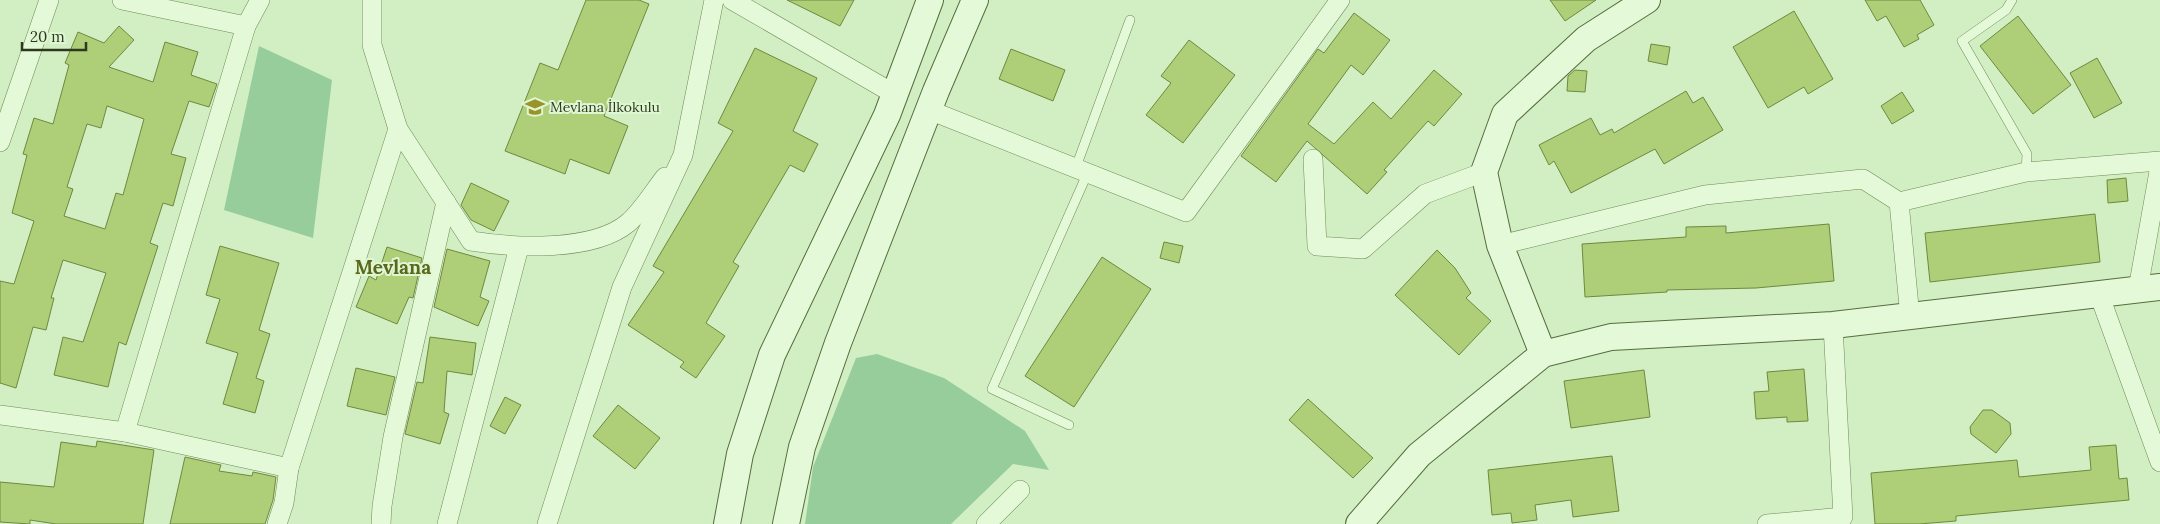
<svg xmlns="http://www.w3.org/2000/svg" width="2160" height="524" font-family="Lora,serif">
  <rect width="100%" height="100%" fill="#d2efc3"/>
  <g fill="#97cd9b">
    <polygon points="259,46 332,80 313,238 224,210"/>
    <polygon points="877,354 944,378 1025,431 1049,470 1013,464 951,524 805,524 813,467 856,358"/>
  </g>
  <g fill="#aece78" stroke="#6f893f" fill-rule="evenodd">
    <polygon points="586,0 639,0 649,4 604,116 628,126 609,174 570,159 565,174 505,151 540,63 558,70"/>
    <polygon points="787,0 854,0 840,26"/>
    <polygon points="1550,0 1596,0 1565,21"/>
    <polygon points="1865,0 1920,0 1934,25 1917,35 1919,39 1904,47 1886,16 1877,21"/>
    <polygon points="1794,11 1833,79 1808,94 1804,87 1768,108 1733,47"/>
    <polygon points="1354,13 1390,40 1363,75 1351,65 1308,124 1334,144 1373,102 1391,119 1434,70 1462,94 1434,126 1428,121 1384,170 1387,172 1367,194 1307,141 1276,182 1241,156 1318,49 1324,53"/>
    <polygon points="2018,16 2071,85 2033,114 1980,46"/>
    <path d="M 119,26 L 134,40 L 109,67 L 153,82 L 165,42 L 198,52 L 191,75 L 217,84 L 209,107 L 189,101 L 171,154 L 186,158 L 173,206 L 163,203 L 150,243 L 158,246 L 126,345 L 119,342 L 108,387 L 54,375 L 63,337 L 83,342 L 106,273 L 63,260 L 51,298 L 54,298 L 46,330 L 33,327 L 16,388 L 0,383 L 0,281 L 14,284 L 34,221 L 12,213 L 27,155 L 23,154 L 34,118 L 53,124 L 69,65 L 65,63 L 78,32 L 104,43 ZM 107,106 L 144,119 L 123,195 L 116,193 L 105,229 L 64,216 L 73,189 L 67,187 L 87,124 L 101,128 Z"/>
    <polygon points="1189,40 1235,75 1183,143 1146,115 1171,83 1161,76"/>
    <polygon points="1651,44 1670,47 1667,65 1648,61"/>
    <polygon points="755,48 817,78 793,131 818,144 804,172 790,165 733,262 739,266 706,323 725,336 696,378 680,367 684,362 628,325 664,272 653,266 733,131 718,123"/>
    <polygon points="1011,49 1065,70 1053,101 999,79"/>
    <polygon points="2097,58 2122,103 2094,118 2070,73"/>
    <polygon points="1575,70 1587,71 1585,92 1567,91 1568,76"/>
    <polygon points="1686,91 1693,103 1703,97 1723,130 1664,164 1655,149 1571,193 1554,161 1549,165 1539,145 1591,118 1600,135 1612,129 1614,133"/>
    <polygon points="1902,92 1914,111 1892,124 1881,106"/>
    <polygon points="2126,178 2128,201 2108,203 2107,180"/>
    <polygon points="471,183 509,201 494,231 471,220 461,205"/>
    <polygon points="2095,214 2100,262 1930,282 1925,233"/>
    <polygon points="1829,224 1834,281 1756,288 1667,290 1667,292 1585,297 1582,244 1686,237 1686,227 1726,226 1726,233"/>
    <polygon points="1164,242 1183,246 1179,263 1160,258"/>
    <polygon points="220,246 279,263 259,330 270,334 256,378 264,381 255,413 223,404 238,353 206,343 220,299 206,295"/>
    <polygon points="387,247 422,258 413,298 409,297 397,324 356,307 369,276 376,280"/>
    <polygon points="447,249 490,261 480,297 489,301 478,326 434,307"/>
    <polygon points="1437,250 1455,268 1471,293 1466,298 1491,321 1459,355 1395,295"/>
    <polygon points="1102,257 1151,289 1074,407 1025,376"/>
    <polygon points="430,337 476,343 472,375 447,371 444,412 449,414 440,444 405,434 417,382 423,383"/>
    <polygon points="356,368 395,377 386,415 347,406"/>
    <polygon points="1804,369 1808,421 1787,422 1787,417 1756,419 1754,392 1769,391 1767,372"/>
    <polygon points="1644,370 1650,417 1571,428 1564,381"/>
    <polygon points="505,397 521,405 505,434 490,426"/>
    <polygon points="1308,399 1373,458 1353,478 1289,420"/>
    <polygon points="618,405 660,438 635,469 593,436"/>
    <polygon points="1983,410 1992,410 2010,423 2011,434 1996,453 1971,434 1970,427"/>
    <polygon points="97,441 154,450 143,524 56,524 30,520 30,524 0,522 0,482 54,487 61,442 96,447"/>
    <polygon points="2116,445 2119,479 2127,478 2129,500 1956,516 1956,521 1919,524 1875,524 1871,473 2017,460 2019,477 2091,470 2089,447"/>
    <polygon points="1612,456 1619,511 1573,517 1571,500 1535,505 1537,520 1512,523 1511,513 1492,515 1488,470"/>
    <polygon points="185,457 221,465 219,471 252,476 253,472 276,477 273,500 265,524 170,524"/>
  </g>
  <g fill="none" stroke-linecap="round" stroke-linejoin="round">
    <defs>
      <g id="lane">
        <polyline points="2012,0 2006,10 1962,41 2027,154 2026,172"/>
        <polyline points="1076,167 1130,20"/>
        <polyline points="1069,425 992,389 1088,172"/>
      </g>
      <g id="street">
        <polyline points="122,0 246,26 260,0"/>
        <polyline points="732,0 896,95"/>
        <polyline points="929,110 1186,212 1340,0"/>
        <path d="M 398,129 L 471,241 C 515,248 593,252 628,223 C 642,211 654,191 665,177"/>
        <polyline points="0,142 49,0"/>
        <polyline points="1313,159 1317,246 1363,249 1425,194 1484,172"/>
        <polyline points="1899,202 1910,317"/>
        <polyline points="1500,245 1705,195 1863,179 1899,202 2026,172 2160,161"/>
        <polyline points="2138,289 2160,166"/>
        <polyline points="2099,294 2160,462"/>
        <polyline points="0,415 125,432 289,468"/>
        <polyline points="125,432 246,26"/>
        <polyline points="277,524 284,503 289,468 398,129 372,45 372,0"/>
        <polyline points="381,524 382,506 393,437 446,202"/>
        <polyline points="447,524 519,247"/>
        <polyline points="547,524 622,287 683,155 714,0"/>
        <polyline points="986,524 1020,490"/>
        <polyline points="1767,524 1843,517 1833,325"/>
      </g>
      <g id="secondary">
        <polyline points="1543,354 1500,245 1484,172 1505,114 1586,39 1647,0"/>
        <polyline points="727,524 740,454 772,355 887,115 930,0"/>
        <polyline points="786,524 802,447 838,343 936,91 975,0"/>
        <polyline points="1359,524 1419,455 1543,354 1611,337 1833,325 2160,287"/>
      </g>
    </defs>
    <use href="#lane" stroke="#728a59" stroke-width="10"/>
    <use href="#street" stroke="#728a59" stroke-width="20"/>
    <use href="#secondary" stroke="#566c3d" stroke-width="28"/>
    <use href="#lane" stroke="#e3f9d7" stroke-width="9"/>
    <use href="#street" stroke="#e3f9d7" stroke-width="19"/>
    <use href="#secondary" stroke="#e3f9d7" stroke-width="26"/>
  </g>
  <defs>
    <symbol id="school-bare" viewBox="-9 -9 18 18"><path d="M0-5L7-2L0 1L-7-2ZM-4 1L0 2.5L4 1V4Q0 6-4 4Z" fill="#9a9428" stroke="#dff6d3" stroke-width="2.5" paint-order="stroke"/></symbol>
  </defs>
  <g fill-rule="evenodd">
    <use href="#school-bare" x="521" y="93" width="28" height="28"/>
  </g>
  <g text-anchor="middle" stroke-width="4" stroke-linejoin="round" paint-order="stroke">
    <g font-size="14" fill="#2d391e" stroke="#dff6d3" text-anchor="start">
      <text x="550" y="112">Mevlana İlkokulu</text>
    </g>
    <g font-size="19" font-weight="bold" fill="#5a671c" stroke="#dff6d3">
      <text x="393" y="274">Mevlana</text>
    </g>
  </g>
  <path d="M22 42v8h64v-8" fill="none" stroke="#2d391e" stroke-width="2.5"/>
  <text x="30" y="42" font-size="15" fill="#2d391e" stroke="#dff6d3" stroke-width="4" paint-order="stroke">20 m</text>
</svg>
